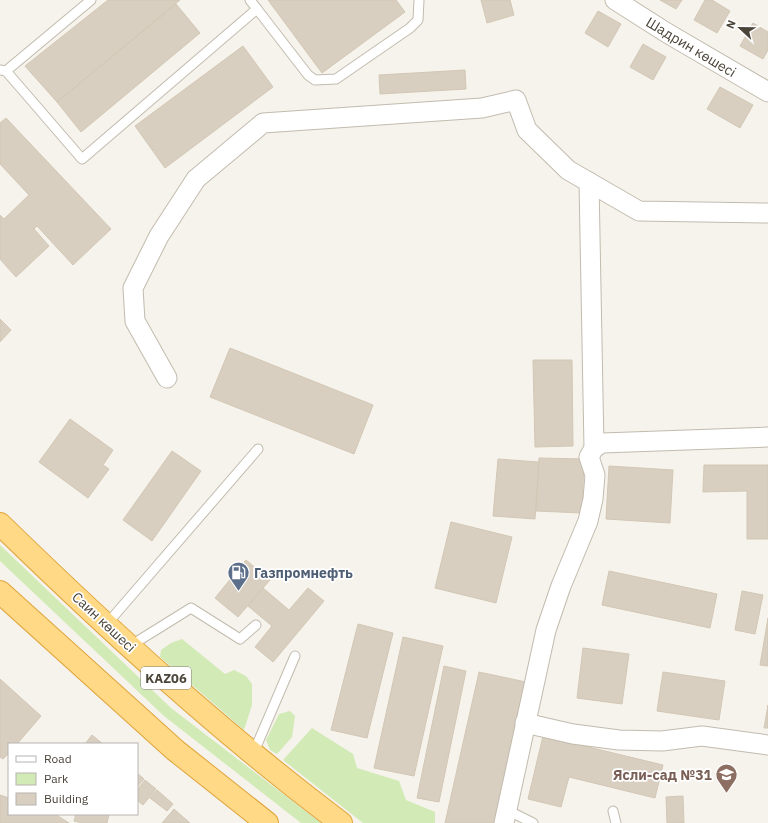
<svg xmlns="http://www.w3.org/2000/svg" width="768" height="823" font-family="'IBM Plex Sans',sans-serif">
  <rect width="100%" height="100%" fill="#f6f3ec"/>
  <g fill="#d2eab5">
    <polygon points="0,545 171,708 321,823 301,823 164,716 0,561"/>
    <polygon points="182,639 225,674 234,670 246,676 252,684 252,705 244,730 160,657 161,650 171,643"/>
    <polygon points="290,711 295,716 292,737 277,754 270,750 266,740 279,714"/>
    <polygon points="312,728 353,754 357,768 399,781 406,800 435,812 435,823 363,823 283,760"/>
  </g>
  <g fill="#d8cfc1" stroke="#d3c7b4">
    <polygon points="108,0 180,0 57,102 25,66"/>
    <polygon points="268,0 396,0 405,12 322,73"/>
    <polygon points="481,0 510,0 514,15 487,23"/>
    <polygon points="660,0 682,0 676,9"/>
    <polygon points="705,0 712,0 730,11 717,33 694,20"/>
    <polygon points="176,4 200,33 81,132 57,102"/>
    <polygon points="598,11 621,24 608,47 585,33"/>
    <polygon points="753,23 768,32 768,50 763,59 740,46"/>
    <polygon points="643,44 666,57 653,80 630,67"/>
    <polygon points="243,46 273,87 165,168 135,126"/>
    <polygon points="465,70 466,89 380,94 379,75"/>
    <polygon points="720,87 753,105 740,128 707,109"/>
    <polygon points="6,118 111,229 73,265 37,226 34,229 49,246 16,277 0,259 0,215 4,219 29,195 0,164 0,123"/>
    <polygon points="0,319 11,330 0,342"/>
    <polygon points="230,348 373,405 354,454 210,397"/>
    <polygon points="533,360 572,360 573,446 535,447"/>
    <polygon points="70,419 113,450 103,465 109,469 88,498 39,462"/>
    <polygon points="172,451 201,471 152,541 123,520"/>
    <polygon points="539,458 584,459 582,513 536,511"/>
    <polygon points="498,459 539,462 535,519 493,516"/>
    <polygon points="704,465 768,465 768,539 747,539 747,491 703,492"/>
    <polygon points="609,466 673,470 670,523 606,519"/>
    <polygon points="451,522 512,537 496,603 435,588"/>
    <polygon points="246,560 270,580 238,617 215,598"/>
    <polygon points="609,571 717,594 710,628 602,605"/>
    <polygon points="263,588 289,610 308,588 324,601 273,662 255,647 272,626 248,606"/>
    <polygon points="742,591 763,595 755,634 735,630"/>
    <polygon points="768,618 768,666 760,665"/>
    <polygon points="358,624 393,633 367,738 331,730"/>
    <polygon points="403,637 443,646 414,776 374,768"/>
    <polygon points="583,648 629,654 622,704 577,698"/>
    <polygon points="444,666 466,671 439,802 417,798"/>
    <polygon points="479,672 526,682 494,823 445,823"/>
    <polygon points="663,672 725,681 719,720 657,711"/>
    <polygon points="0,679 41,716 17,744 9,744 9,753 3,759 0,757"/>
    <polygon points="768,705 768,728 764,728"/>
    <polygon points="92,735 103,744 85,744"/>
    <polygon points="543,736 663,765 655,798 569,777 561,807 528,799"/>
    <polygon points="137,773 144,779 137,787"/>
    <polygon points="145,780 156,789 143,805 137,800 137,790"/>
    <polygon points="157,790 173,804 167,811 150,798"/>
    <polygon points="0,795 9,798 9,814 55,814 69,823 0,823"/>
    <polygon points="683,796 684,823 667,823 666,797"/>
    <polygon points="174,809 190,823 162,823"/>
    <polygon points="76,814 109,814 107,823 82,823 74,821"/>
  </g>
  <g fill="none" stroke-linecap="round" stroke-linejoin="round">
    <defs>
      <g id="service">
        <polyline points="257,9 308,75 315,80 336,79 410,28 418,20 419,0"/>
        <polyline points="0,70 6,71 82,159 257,9 250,0"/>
        <polyline points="6,71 91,0"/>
        <polyline points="106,625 258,449"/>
        <polyline points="130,646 191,608 240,639 256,625"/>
        <polyline points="253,754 295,656"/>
        <polyline points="507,810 533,823"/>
        <polyline points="613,811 616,823"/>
      </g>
      <g id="minor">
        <polyline points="615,0 667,33 768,92"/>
        <polyline points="167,378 135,321 133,288 159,236 196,179 263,123 482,108 516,100 527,130 568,170 639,211 768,213"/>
        <polyline points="594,448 602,443 768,437"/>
        <polyline points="525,723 573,734 619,740 662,741 702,736 768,745"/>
        <polyline points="504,823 546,630 561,586 588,521 593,499 595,475 589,457 594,448 589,182"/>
      </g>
      <g id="trunk">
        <path d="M 0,524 C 108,629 220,732 341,823"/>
        <polyline points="0,592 175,750 267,823"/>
      </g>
    </defs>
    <use href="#service" stroke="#c2bbae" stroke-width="11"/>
    <use href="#minor" stroke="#c2bbae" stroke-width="21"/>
    <use href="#trunk" stroke="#e0a43c" stroke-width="24"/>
    <use href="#service" stroke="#fff" stroke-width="9"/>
    <use href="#minor" stroke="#fff" stroke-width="19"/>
    <use href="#trunk" stroke="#ffd985" stroke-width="22"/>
  </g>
  <defs>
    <symbol id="fuel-pin" viewBox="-11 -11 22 30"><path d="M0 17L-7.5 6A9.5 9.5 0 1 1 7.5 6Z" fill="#5c6f8a" stroke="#fff"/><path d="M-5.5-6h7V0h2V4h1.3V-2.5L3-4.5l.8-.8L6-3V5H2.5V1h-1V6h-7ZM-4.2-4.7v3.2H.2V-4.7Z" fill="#fff"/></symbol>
    <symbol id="school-pin" viewBox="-11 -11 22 30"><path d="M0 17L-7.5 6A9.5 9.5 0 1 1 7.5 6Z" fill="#8d6e63" stroke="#fff"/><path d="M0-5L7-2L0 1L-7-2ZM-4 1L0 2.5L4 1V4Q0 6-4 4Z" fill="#fff"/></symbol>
  </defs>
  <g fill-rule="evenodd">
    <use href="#fuel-pin" x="226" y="560" width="25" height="34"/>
    <use href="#school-pin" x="714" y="762" width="25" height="34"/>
  </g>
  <g text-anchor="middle" stroke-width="3.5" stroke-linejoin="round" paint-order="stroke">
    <rect fill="#fff" stroke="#817c74" stroke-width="1" x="141" y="667" width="50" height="22" rx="3"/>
    <g font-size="13" font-weight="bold" fill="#4b4439">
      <text x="166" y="683">KАZ06</text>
    </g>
    <g font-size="14" fill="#4b4439" stroke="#fff">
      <text transform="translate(691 47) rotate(31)" y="5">Шадрин көшесі</text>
      <text transform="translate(104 622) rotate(43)" y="5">Саин көшесі</text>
    </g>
    <g font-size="14" font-weight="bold" fill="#4e5e75" stroke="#fff" text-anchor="start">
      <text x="254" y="578">Газпромнефть</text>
    </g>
    <g font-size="14" font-weight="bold" fill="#785e54" stroke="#fff" text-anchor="end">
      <text x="712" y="780">Ясли-сад №31</text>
    </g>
  </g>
  <rect x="8" y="743" width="130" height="72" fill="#ffffff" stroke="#b7b4b0"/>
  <rect x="16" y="756" width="20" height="6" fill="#ffffff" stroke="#b7b4b0"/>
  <text x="44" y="763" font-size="12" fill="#4b4439">Road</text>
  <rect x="16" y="773" width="20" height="12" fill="#d2eab5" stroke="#b7b4b0"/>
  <text x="44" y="783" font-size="12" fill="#4b4439">Park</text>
  <rect x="16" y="793" width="20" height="12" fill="#d8cfc1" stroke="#b7b4b0"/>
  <text x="44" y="803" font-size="12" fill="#4b4439">Building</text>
  <g transform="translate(740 28) rotate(292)" stroke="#ffffff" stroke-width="3" paint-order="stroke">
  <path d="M0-3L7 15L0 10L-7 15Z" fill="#4b4439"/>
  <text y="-6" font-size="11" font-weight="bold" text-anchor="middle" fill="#4b4439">N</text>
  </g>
</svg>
